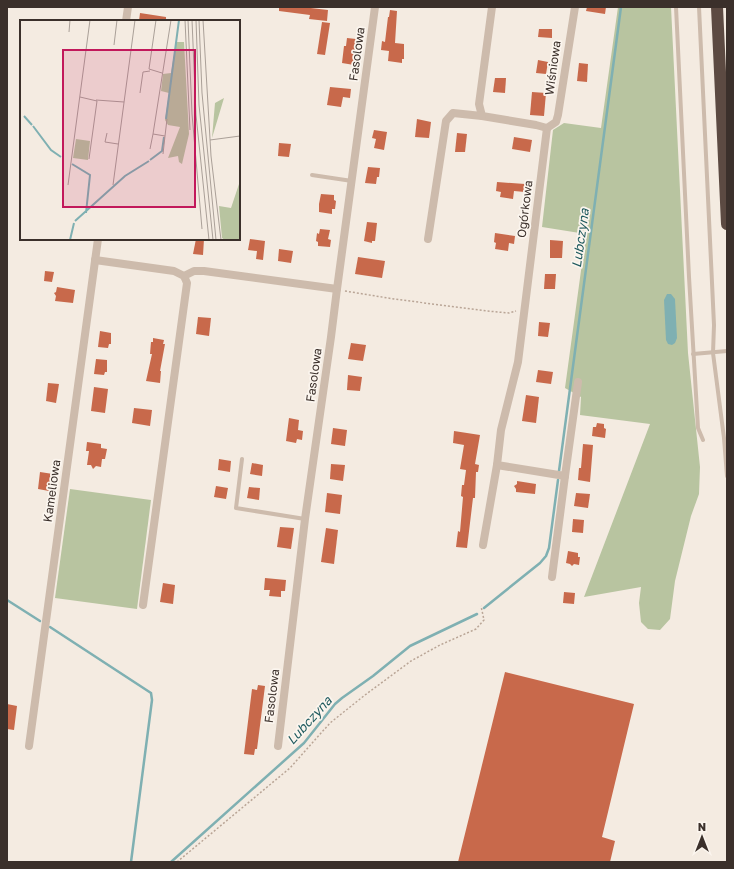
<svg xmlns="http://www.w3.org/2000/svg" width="734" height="869" font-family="'Golos Text',sans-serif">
  <rect width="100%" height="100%" fill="#f4ebe1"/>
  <g fill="#b8c4a0">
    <polygon points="618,7 671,7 688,353 700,467 699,494 691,516 675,581 670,619 660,630 648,629 641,622 639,603 641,587 584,597 650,424 580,415 581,397 565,388 586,234 542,227 553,130 564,123 601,128"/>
    <polygon points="70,489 151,500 137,609 55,598"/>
  </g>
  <polygon fill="#7fb0b2" points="667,294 671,294 675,299 677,338 675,343 672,345 668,344 666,340 664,300"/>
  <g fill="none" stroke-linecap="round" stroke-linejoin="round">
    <g stroke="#7fb0b2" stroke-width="2.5">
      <polyline points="559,471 621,7"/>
      <polyline points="7,600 40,621"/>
      <polyline points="484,608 540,563 546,556 549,548 558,480"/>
      <polyline points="50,627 151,693 152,700 131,862"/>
      <polyline points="171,862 304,743 335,704 342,698 373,676 410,646 477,614"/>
    </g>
  </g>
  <g fill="#c8694b">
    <polygon points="279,7 302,7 328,10 327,21 309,19 310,15 279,11"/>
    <polygon points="587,7 606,7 605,14 586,11"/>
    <polygon points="390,10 397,11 395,43 404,44 404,59 402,59 402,63 388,61 389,51 381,50 382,41 385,42 388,17 389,17"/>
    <polygon points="140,13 166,17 166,21 139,21"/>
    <polygon points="322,22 330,23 325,55 317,54"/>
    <polygon points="539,29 552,29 552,38 538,37"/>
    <polygon points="347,38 356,39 355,47 356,48 354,65 342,63 344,46 346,46"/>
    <polygon points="538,60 548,62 546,74 536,73"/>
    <polygon points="579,63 588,64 587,82 577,81"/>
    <polygon points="495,78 506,78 505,93 493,92"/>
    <polygon points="330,87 351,89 350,98 343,97 341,107 327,105"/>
    <polygon points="532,92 546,93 544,116 530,115"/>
    <polygon points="417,119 431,122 429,138 415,137"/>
    <polygon points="374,130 387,132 384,150 374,148 376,139 372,138"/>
    <polygon points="457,133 467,134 465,152 455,152"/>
    <polygon points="514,137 532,140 530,152 512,149"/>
    <polygon points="279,143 291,144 289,157 278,156"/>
    <polygon points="368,167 380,168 379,177 377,177 376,184 365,183"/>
    <polygon points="497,182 525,184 525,192 514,191 513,199 500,197 501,192 496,191"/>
    <polygon points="321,194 334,195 334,200 336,201 335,209 332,209 332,214 319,212 319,204"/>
    <polygon points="367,222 377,223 375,241 372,241 372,243 364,241"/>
    <polygon points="320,229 330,230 328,239 331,240 330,247 318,246 318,242 316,241 317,233 319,234"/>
    <polygon points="495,233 515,236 514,244 509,243 508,251 495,249 496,243 494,242"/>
    <polygon points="196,239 204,239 203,255 193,254"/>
    <polygon points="250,239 265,241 263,260 256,259 257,251 248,250"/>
    <polygon points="550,240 563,241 562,258 550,258"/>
    <polygon points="279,249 293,251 291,263 278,261"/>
    <polygon points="358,257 385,261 382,278 355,274"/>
    <polygon points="45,271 54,272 52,282 44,281"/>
    <polygon points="545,274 556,274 555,289 544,289"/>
    <polygon points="57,287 75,290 73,303 55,301 56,296 54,293 56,292"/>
    <polygon points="198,317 211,318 209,336 196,334"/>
    <polygon points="539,322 550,323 548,337 538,336"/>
    <polygon points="100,331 111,333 111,344 109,344 108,348 98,347"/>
    <polygon points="153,338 164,340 163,344 165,344 160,371 161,371 160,383 146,381 152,354 150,354 151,342 153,342"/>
    <polygon points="351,343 366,345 363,361 348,359"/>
    <polygon points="96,359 107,360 107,372 105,372 104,375 94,374"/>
    <polygon points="538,370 553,372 551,384 536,382"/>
    <polygon points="348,375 362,377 360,391 347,390"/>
    <polygon points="48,383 59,384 56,403 46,401"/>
    <polygon points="94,387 108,389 105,413 91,411"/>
    <polygon points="526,395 539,397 536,423 522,421"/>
    <polygon points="134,408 152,410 150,426 132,423"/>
    <polygon points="289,418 299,420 298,430 303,431 302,440 297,439 296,443 286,441"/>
    <polygon points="597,423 604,424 604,428 606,429 605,438 592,436 593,427 596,427"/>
    <polygon points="333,428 347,430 345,446 331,444"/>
    <polygon points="454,431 480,435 475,464 479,465 478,472 476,472 475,498 473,498 467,548 456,547 458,531 460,532 463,497 461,496 462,485 464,485 466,470 460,469 464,445 453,443"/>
    <polygon points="87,442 101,444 101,448 107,449 105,459 102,459 101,467 96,466 93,469 91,465 87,465 89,451 86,451"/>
    <polygon points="583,444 593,445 590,482 578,480 579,468 581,468"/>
    <polygon points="219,459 231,461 230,472 218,470"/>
    <polygon points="252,463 263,465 262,476 250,474"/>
    <polygon points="331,464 345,465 343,481 330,479"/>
    <polygon points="40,472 53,474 52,485 50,485 49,491 38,489"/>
    <polygon points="517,481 536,484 535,494 516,492 516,489 514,486 517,484"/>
    <polygon points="216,486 228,488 226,499 214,497"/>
    <polygon points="249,487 260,488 259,500 247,498"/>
    <polygon points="327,493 342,495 340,514 325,512"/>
    <polygon points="576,493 590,494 588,508 574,506"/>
    <polygon points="573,519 584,520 583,533 572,532"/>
    <polygon points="280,527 294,528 291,549 277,547"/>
    <polygon points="326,528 338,530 334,564 321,562"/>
    <polygon points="568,551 578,553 578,557 580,557 579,565 574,564 572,566 570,564 566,563"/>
    <polygon points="265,578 286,580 285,591 281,591 281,597 269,596 270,590 264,590"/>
    <polygon points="163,583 175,585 173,604 160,602"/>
    <polygon points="564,592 575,593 574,604 563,603"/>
    <polygon points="505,672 634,704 602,837 615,841 610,862 458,862"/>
    <polygon points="258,685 265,686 257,749 255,749 254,755 244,754 252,689 257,690"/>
    <polygon points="7,704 17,706 14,730 7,729"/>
  </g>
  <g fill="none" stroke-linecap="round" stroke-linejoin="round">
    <g stroke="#b9a596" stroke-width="1.5" stroke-dasharray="2 2" stroke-linecap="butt">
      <polyline points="345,291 394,299 487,311 509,313 516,311"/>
      <polyline points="177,862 290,768 330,723 365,695 411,661 440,645 476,629 484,620 481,606"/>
    </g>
    <g stroke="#cdbbac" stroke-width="4">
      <polyline points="676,7 689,277 698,428 703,440"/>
      <polyline points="699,7 714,325 713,353 724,438 727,476"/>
      <polyline points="312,175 352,181"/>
      <polyline points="693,354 727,351"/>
      <polyline points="242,459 236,508 305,519"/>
    </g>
    <g stroke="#cdbbac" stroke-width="8">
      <polyline points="492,7 479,104 482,116 536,125 547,128"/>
      <polyline points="126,21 128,7"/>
      <polyline points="547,128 518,362 501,430 497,465 565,476 578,382"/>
      <polyline points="547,128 556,122 558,115 575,7"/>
      <polyline points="428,239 446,121 453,113 482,116"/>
      <polyline points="95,260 174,271 184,276 187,283 143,605"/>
      <polyline points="184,276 194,271 204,271 337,289"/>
      <polyline points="483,545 497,465"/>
      <polyline points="552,577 565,476"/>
      <polyline points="29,746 98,239"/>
      <polyline points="278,746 305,519 331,337 337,289 375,7"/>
    </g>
    <polyline stroke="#5c4a42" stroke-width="12" points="717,7 727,224"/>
  </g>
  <g text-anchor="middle" stroke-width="3.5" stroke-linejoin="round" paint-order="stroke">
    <g font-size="12" fill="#3b302b" stroke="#fbf5ee">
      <text transform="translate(357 54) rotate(-82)" y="4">Fasolowa</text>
      <text transform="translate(553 68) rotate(-82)" y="4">Wiśniowa</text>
      <text transform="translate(525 209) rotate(-83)" y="4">Ogórkowa</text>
      <text transform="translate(314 375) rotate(-82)" y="4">Fasolowa</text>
      <text transform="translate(52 491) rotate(-82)" y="4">Kameliowa</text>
      <text transform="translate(272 696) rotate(-83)" y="4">Fasolowa</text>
    </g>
    <g font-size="13" font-style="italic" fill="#1f5a5e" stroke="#fbf5ee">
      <text transform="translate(580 238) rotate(-82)" y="5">Lubczyna</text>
      <text transform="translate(309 720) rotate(-48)" y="5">Lubczyna</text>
    </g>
  </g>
  <g transform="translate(20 20)">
    <rect width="220" height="220" fill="#f4ebe1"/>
    <path d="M 156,22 L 164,22 L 169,114 L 162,144 L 159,142 L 158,136 L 148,138 L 160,107 L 148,105 L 145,100 L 149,73 L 141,71 L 143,54 L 151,53 ZM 204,78 L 192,118 L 195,83 ZM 56,119 L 70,121 L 68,140 L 53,138 ZM 220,161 L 220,214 L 219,220 L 205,220 L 202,218 L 199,186 L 211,188 Z" fill="#b8c4a0"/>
    <path fill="none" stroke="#7fb0b2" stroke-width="2" d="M 4,96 L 12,105M 146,99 L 159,0M 13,106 L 31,130 L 41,137M 130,140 L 142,131 L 144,117M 52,144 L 70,155 L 66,193M 55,201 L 105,156 L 129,141M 50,220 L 54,203"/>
    <path fill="none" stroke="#aaa098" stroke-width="1" d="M 136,0 L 129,49 L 142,53M 165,0 L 170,110M 168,0 L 172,94 L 182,209M 172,0 L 176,95 L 189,220M 176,0 L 179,85 L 193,220M 179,0 L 182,73 L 196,220M 183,0 L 191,136 L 201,220M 49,12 L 50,0M 94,25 L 97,0M 220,56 L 220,72M 120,73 L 123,52 L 130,51M 60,77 L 77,81 L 69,139M 76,80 L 104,82M 147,99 L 145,116 L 133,114 L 151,0M 87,113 L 85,122 L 98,124M 190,120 L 220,116M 130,129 L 133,114M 143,134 L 145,116M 48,165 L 70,0M 93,165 L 115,0"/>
    <path fill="#c2185b" fill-opacity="0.15" stroke="#c2185b" stroke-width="2" d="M 43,30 L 175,30 L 175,187 L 43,187 Z"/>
    <rect width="220" height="220" fill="none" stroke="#3b302b" stroke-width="2"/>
  </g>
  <rect width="734" height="869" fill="none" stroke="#3b302b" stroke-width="16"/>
  <g transform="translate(702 837)" stroke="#fbf5ee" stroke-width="3" paint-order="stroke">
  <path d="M0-3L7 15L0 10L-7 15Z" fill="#3b302b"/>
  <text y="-6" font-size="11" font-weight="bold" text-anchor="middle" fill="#3b302b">N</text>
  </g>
</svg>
